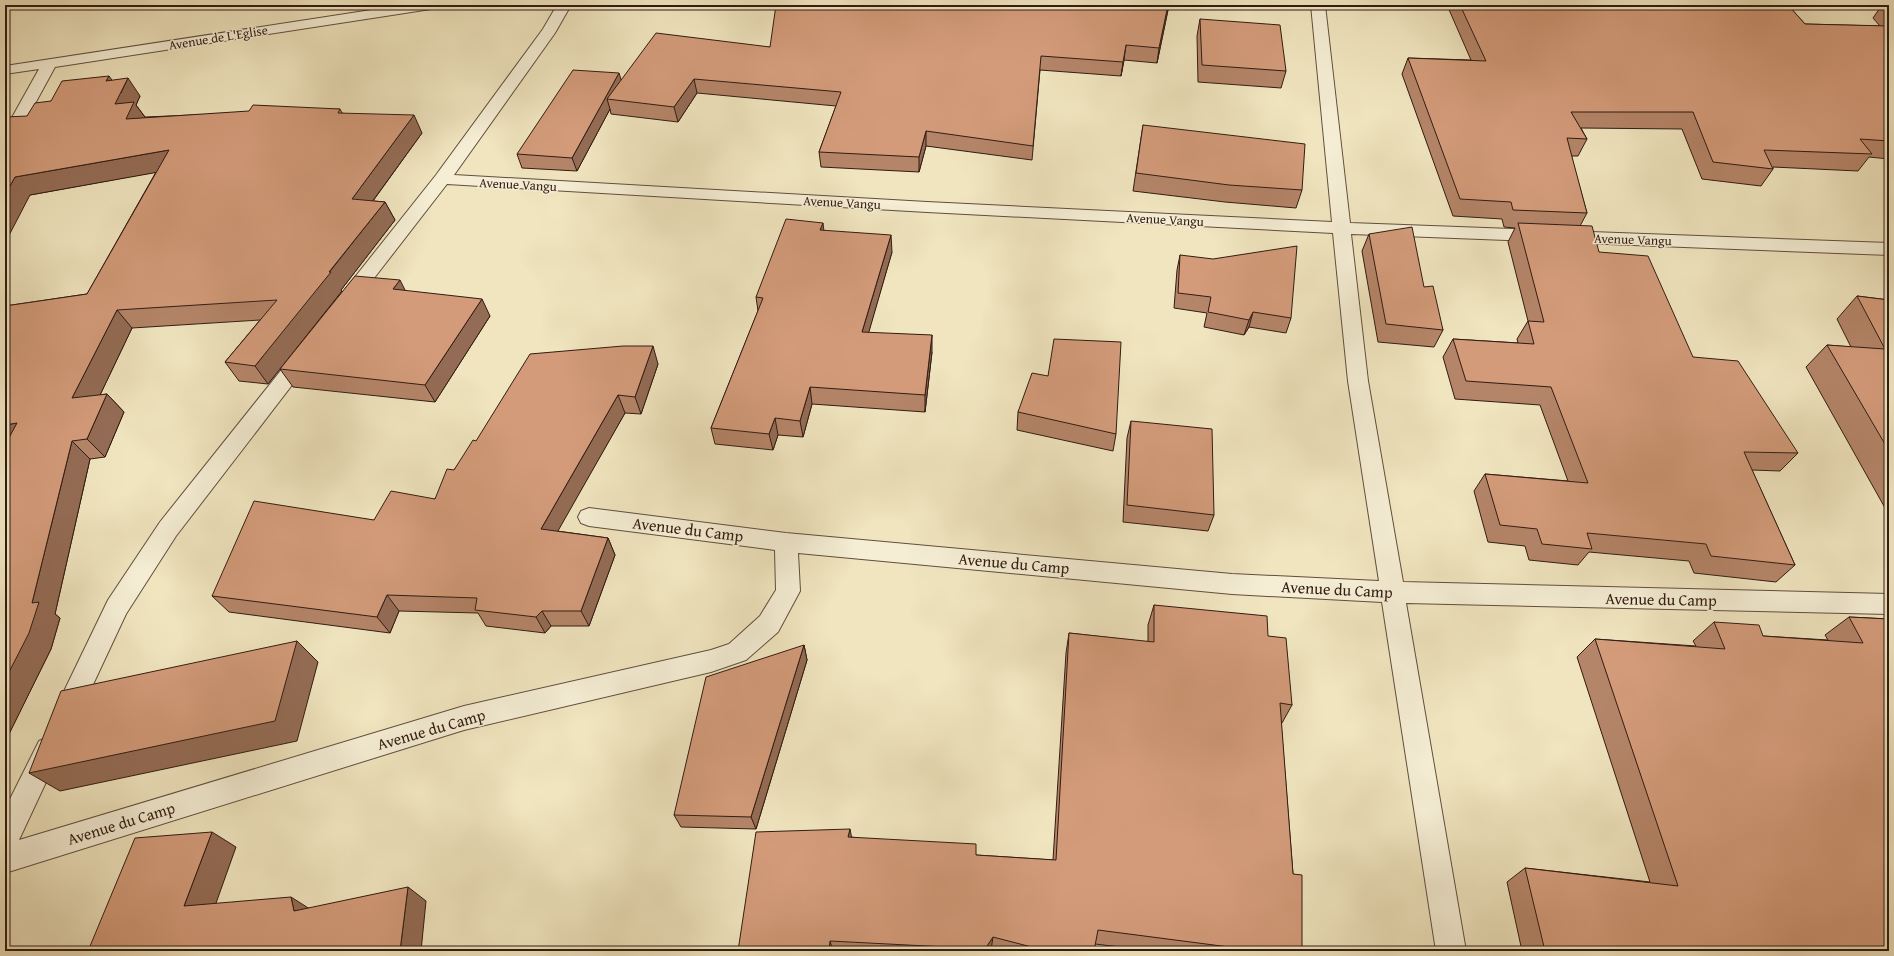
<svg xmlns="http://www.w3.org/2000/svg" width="1894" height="956" font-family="'Gentium Book Plus',serif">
  <rect width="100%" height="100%" fill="#f0e5bf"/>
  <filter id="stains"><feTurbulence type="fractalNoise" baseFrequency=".005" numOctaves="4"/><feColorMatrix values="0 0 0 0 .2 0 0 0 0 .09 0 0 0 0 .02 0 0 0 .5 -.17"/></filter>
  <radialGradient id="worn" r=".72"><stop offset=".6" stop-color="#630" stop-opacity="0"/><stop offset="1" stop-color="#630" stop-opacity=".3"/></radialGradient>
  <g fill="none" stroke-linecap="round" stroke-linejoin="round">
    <defs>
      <g id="street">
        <polygon points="404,5 438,5 436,8 431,9 55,67 13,144 11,147 5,149 5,130 39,69 5,74 5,66"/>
        <polygon points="557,5 571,5 555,33 454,175 927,202 1332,222 1311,5 1325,5 1350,223 1889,243 1889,255 1351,234 1368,381 1403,582 1889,594 1889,614 1406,603 1466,951 1436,951 1382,602 1232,594 798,553 800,591 778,632 746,660 711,672 464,730 5,873 5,809 39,741 48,737 57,741 61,750 19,840 464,706 711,650 729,644 760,616 776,590 775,550 589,526 581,523 578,517 581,511 589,508 786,533 1232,574 1379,581 1348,381 1333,233 927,212 447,184 354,304 347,306 340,304 338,300 340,296 436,175 543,29"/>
        <polygon points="305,347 312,349 315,354 312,359 176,536 126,614 75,723 66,726 57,723 53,714 108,600 160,522 298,349"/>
      </g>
      <polygon id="secondary" points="5,5 18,5 16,8 5,9"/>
    </defs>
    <use href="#street" stroke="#614e3d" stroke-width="2"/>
    <use href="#secondary" stroke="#311b12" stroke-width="2"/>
    <use href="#street" fill="#f5eed5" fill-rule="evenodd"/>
    <use href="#secondary" fill="#f5eed5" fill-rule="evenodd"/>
  </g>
  <g fill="#b58569" stroke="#311b12">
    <polygon points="1169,5 1157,63 1124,60 1121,76 1040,70 1032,160 926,146 919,172 821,167 819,152 836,106 697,93 678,122 611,114 610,109 577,171 522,168 517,154 621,80 770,47"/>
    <polygon points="1447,5 1788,5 1805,24 1880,26 1873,18 1882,5 1889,5 1889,159 1869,157 1858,171 1773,167 1773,169 1761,186 1702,179 1682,129 1581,128 1587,139 1578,156 1571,156 1587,213 1580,226 1599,252 1693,357 1798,453 1780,471 1752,470 1795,565 1776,582 1694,573 1689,561 1589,552 1578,565 1529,560 1525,546 1488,542 1474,491 1485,474 1568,481 1540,405 1455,399 1443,357 1453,339 1518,343 1517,339 1528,321 1508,242 1515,228 1504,227 1502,219 1453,216 1402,74 1408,58 1471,60"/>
    <polygon points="1200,19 1286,71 1281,88 1198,82 1197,36"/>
    <polygon points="140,96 136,105 145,117 340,109 342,113 422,133 373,201 385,202 395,220 341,290 342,291 268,384 239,381 225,362 260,320 132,328 100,395 107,394 124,412 105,457 90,459 55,614 60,618 51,649 5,742 5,306 87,294 156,172 30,195 27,116 51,101"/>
    <polygon points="1143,125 1302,190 1296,208 1225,202 1133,191"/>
    <polygon points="823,230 892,252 868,333 932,352 925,412 812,404 803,437 778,435 773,450 715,444 711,428 758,311 756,297"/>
    <polygon points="1369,234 1424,287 1443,330 1434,347 1378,342 1362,251"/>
    <polygon points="1180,255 1291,318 1286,333 1249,327 1244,335 1204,327 1207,313 1174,308 1177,270"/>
    <polygon points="405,291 490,316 435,402 293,387 280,369"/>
    <polygon points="1857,296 1889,300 1889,515 1806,367 1827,345 1851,347 1837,319"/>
    <polygon points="658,364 641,414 625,413 557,531 608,538 615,555 589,626 551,626 545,633 486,626 478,613 399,611 390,633 229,612 212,596 374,520 435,499 454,470 476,441"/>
    <polygon points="1048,376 1116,434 1113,451 1017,430 1018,412"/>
    <polygon points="1131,421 1214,515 1208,531 1123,522 1127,438"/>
    <polygon points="1154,605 1268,636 1292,705 1282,723 1281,723 1293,874 1302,951 1153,951 1095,944 1094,951 996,951 991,950 991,951 738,951 851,837 976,855 1053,860 1066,653 1069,633 1148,642 1148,625"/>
    <polygon points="1849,617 1889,619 1889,951 1522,951 1507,882 1525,868 1650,882 1577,657 1595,639 1696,646 1693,641 1714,622 1763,636 1828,640 1825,635"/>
    <polygon points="804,645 807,660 756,829 681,827 674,815"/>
  </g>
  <g fill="#946c55" stroke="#311b12">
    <polygon points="1168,5 1169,5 1157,63 1159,48"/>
    <polygon points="1126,45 1124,60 1121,76 1123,62"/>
    <polygon points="619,73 623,86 607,99 610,109 577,171 572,158"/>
    <polygon points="109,76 121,93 128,78 140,96 136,105 147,120 138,137 115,104 106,81"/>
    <polygon points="694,79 697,93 678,122 674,107"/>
    <polygon points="414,115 422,133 361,217 352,199"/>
    <polygon points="926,131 926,146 919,172 919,157"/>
    <polygon points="169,150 181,168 30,195 5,243 5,195 15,177"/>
    <polygon points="385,202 395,220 341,290 342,291 268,384 255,366"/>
    <polygon points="823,223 825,240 820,230"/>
    <polygon points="891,235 892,252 864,349 862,332"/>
    <polygon points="400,280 409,298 393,289"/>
    <polygon points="482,299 490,316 435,402 425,385"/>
    <polygon points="117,310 132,328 90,416 72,398"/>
    <polygon points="1253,312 1249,327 1244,335 1249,320"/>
    <polygon points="932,335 932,352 925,412 925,395"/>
    <polygon points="653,346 658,364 641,414 635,397"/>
    <polygon points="810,387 812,404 803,437 800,421"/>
    <polygon points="107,394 124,412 105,457 87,439"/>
    <polygon points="618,395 625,413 550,545 541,529"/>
    <polygon points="775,418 778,435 773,450 769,434"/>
    <polygon points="17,423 5,447 5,425"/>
    <polygon points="72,441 90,459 55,614 60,618 51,649 5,742 5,680 32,603"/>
    <polygon points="608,538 615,555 589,626 581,611"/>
    <polygon points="387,595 399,611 390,633 377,617"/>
    <polygon points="542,611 551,626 545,633 536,617"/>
    <polygon points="297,641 318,662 297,741 60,791 29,773"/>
    <polygon points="804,645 807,660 756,829 751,817"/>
    <polygon points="850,829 853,845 848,837"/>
    <polygon points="212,832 236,847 210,920 184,906"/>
    <polygon points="408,887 426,901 421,951 400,951"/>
    <polygon points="291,897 313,911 294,911"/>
    <polygon points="993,937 991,950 991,951 985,951 985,949"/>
    <polygon points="830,941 833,951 829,951"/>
  </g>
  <g fill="#d39b7a" stroke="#311b12">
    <polygon points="776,5 1168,5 1159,48 1126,45 1123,62 1041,56 1033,146 926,131 919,157 819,152 841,92 694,79 674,107 607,99 656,33 770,47"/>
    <polygon points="1460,5 1788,5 1805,24 1889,26 1889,141 1860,139 1872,154 1764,150 1773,169 1713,162 1693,112 1571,112 1587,139 1567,138 1587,213 1513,210 1511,202 1460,199 1408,58 1486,61"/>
    <polygon points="1200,19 1280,25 1286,71 1202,65"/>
    <polygon points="573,70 619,73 572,158 517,154"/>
    <polygon points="109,76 106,81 128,78 115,104 134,102 126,119 249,111 253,105 340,109 338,113 414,115 352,199 385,202 329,272 331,272 255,366 225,362 277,300 117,310 72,398 107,394 87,439 72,441 32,603 39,602 29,633 5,680 5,445 17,423 5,425 5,306 87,294 169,150 15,177 5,195 5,117 27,116 35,103 51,101 62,81"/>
    <polygon points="1143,125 1305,144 1302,190 1229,185 1136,173"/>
    <polygon points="786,219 823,223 820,230 891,235 862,332 932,335 925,395 810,387 800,421 775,418 769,434 711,428 763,298 756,297"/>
    <polygon points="1518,223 1592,226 1599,252 1648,256 1693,357 1738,361 1798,453 1744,452 1795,565 1711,556 1706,544 1587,533 1592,549 1542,544 1537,529 1500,525 1485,474 1588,483 1551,387 1466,381 1453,339 1534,344 1528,321 1544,322"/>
    <polygon points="1412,227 1424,287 1433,286 1443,330 1386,324 1369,234"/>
    <polygon points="1297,246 1291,318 1253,312 1249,320 1208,312 1211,297 1178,293 1180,255 1213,259"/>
    <polygon points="355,276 400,280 393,289 482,299 425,385 280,369"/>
    <polygon points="1857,296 1889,300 1889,451 1827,345 1885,349"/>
    <polygon points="1054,339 1121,342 1116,434 1018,412 1032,373 1048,376"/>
    <polygon points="623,346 653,346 635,397 618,395 541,529 608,538 581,611 542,611 536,617 475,610 477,598 387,595 377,617 212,596 254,501 374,520 391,491 435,499 447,469 454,470 473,440 476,441 530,354"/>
    <polygon points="1131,421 1212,429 1214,515 1127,505"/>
    <polygon points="1154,605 1267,616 1268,636 1286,638 1292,705 1280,703 1293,874 1302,875 1302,951 1260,951 1098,930 1094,951 1047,951 993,937 985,949 830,941 829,951 738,951 756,832 850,829 848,837 976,844 976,855 1056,860 1069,633 1154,642"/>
    <polygon points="1849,617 1889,619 1889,888 1886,888 1889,895 1889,951 1545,951 1525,868 1678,886 1595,639 1725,649 1714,622 1759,625 1763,636 1863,643"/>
    <polygon points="297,641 275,721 29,773 61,691"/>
    <polygon points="804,645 751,817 674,815 706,677"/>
    <polygon points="212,832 184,906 291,897 294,911 408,887 400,951 88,951 135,838"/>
  </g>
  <g text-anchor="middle" stroke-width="3" stroke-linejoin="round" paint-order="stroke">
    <g font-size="13" fill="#311b12" stroke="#f5eed5">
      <text transform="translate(218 37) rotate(-9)" y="5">Avenue de L'Eglise</text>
      <text transform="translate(518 184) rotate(3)" y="5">Avenue Vangu</text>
      <text transform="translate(842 202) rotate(3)" y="5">Avenue Vangu</text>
      <text transform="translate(1165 219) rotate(3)" y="5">Avenue Vangu</text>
      <text transform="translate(1633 239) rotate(2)" y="5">Avenue Vangu</text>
    </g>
    <g font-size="16" fill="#311b12" stroke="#f5eed5">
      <text transform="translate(688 529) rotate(7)" y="6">Avenue du Camp</text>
      <text transform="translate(1014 563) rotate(5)" y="6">Avenue du Camp</text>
      <text transform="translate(1337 589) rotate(3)" y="6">Avenue du Camp</text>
      <text transform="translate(1661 599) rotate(1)" y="6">Avenue du Camp</text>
      <text transform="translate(431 729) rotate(-16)" y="6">Avenue du Camp</text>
      <text transform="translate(121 823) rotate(-17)" y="6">Avenue du Camp</text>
    </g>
  </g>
  <rect width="1894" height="956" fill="none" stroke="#f0e5bf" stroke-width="20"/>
  <rect x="6" y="6" width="1882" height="944" fill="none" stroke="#311b12" stroke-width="2"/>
  <rect x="10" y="10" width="1874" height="936" fill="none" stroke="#311b12"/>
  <rect width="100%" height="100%" filter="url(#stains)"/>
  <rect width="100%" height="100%" fill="url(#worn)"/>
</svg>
